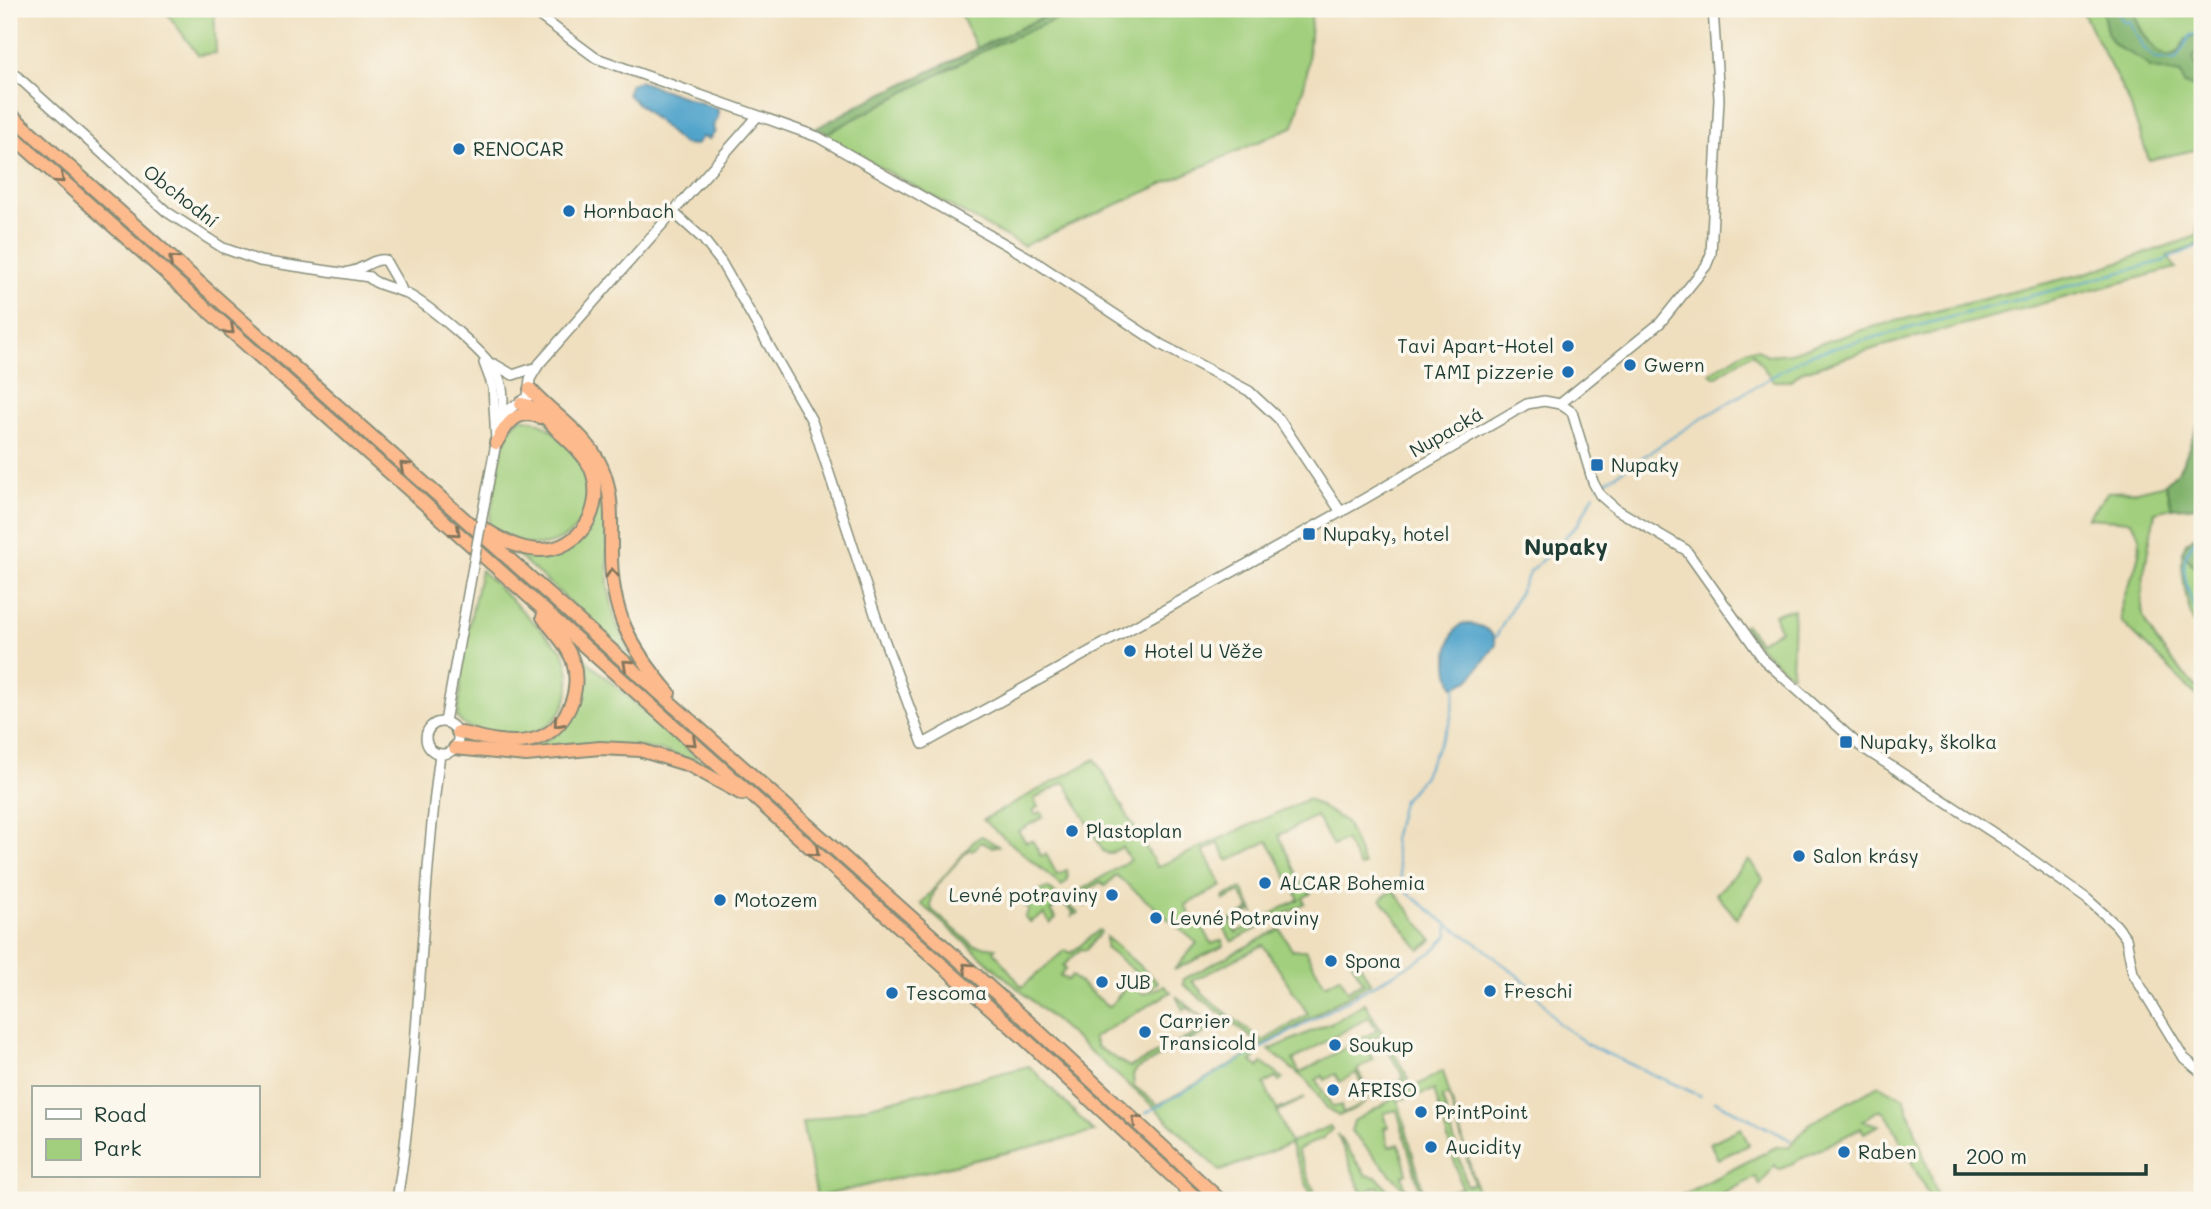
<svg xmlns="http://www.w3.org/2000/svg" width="2211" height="1209" font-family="Mali,sans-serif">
  <rect width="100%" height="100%" fill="#fbf7ec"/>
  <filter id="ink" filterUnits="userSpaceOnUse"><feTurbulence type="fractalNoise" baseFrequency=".0143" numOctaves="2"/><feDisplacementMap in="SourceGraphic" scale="14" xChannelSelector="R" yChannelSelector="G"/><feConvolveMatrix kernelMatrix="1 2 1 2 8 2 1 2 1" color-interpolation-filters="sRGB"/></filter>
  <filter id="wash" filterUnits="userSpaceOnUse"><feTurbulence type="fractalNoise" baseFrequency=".00686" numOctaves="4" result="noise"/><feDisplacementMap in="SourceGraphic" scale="28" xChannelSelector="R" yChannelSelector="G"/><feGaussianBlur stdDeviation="1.57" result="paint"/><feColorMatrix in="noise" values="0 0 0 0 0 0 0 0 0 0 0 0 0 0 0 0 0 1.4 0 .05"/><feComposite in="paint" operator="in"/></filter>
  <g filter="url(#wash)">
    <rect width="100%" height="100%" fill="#efdfbf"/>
    <g fill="#a1cf7d" stroke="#608658" stroke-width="2" fill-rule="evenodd">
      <polygon points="164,9 214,9 216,53 198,55"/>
      <polygon points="958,9 1061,9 977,48"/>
      <polygon points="1080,9 1312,9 1307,73 1294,126 1023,246 839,145 825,134 990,47"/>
      <path d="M 2081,9 L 2102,9 C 2112,51 2130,41 2149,68 L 2181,74 L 2184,80 L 2198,68 L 2193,58 L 2202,47 L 2202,238 L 2194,247 L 2167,256 L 2176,268 L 1879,347 L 1801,372 L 1790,381 L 1773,381 L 1753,353 L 1715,377 L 1710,373 L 1748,349 L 1757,349 L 1767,355 L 1791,353 L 1865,329 L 2086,273 L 2197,236 L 2199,149 L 2149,160 L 2129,102 Z"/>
      <path d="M 2133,9 L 2202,9 L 2202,31 C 2186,37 2183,52 2168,57 C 2151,51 2137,25 2133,9 Z"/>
      <polygon points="532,399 596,464 606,502 608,585 615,620 631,656 513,551 533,554 572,545 600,484 530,401"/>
      <path d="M 520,418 C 541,420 550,428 565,443 C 573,451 582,462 587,473 C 601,510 571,548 532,545 C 516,543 502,533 488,525 L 505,434 Z"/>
      <path d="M 2165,484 L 2172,508 L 2155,512 C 2151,538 2138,591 2143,615 C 2148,636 2185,677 2202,692 L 2202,701 L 2122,622 C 2116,588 2157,553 2131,521 L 2087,518 L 2108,492 L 2137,491 Z"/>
      <path d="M 2182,552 L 2202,575 L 2202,645 C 2189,615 2181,585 2182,552 Z"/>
      <path d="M 481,570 L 563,651 C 586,709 542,749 484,732 C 472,729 464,728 457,717 L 465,645 Z"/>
      <polygon points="1794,609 1792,673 1791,675 1760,648 1742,626 1745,624 1759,642 1780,630 1774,614"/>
      <path d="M 576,651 L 706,766 C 641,737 602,748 535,750 C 511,750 484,745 460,743 L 461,740 C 500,746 545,757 570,719 C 577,708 582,696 582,683 C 583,673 578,661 576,651 Z"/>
      <polygon points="1095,759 1157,867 1308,799 1346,822 1364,865 1360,867 1345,840 1333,846 1316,816 1279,835 1301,884 1307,881 1311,893 1303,898 1305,903 1232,942 1220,921 1225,923 1250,909 1240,892 1224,900 1223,897 1242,888 1254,913 1251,911 1230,922 1236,933 1299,899 1268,841 1228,861 1218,843 1203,851 1222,886 1185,905 1196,926 1201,924 1212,944 1222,940 1224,946 1174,970 1197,943 1116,875 1105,886 1101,882 1089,889 1083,899 1089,903 1085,906 1073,895 1130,860 1122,847 1109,854 1103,851 1065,782 1034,799 1038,807 1033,810 1035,814 1041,812 1043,817 1018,831 1026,842 1032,840 1041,856 1046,854 1057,875 1067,870 1068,880 1062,886 983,820"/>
      <path d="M 982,836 L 998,846 L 992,847 L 981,842 L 972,851 L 969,849 C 957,864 925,890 932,910 L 973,945 L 996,948 L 994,951 L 1022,987 L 1065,950 L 1071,953 L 1099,930 L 1101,932 L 1086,950 L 1081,949 L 1063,966 L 1066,969 L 1060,975 L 1067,980 L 1072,976 L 1109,1007 L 1128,985 L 1143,994 L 1164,986 L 1171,992 L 1093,1038 L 1097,1047 L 1130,1067 L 1203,1030 L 1200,1025 L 1205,1020 L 1187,1007 L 1183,1010 L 1176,996 L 1215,1027 L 1137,1069 L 1133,1075 L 1134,1086 L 1158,1105 L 1245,1057 L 1239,1046 L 1255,1058 L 1251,1061 L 1259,1067 L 1262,1063 L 1283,1078 L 1279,1081 L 1277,1077 L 1264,1084 L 1277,1110 L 1305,1098 L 1277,1112 L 1290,1143 L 1330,1126 L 1332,1129 L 1323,1138 L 1297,1150 L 1318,1200 L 1313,1200 L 1290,1144 L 1220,1171 L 1154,1107 L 921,904 L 975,840 Z"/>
      <polygon points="1749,860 1763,879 1737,918 1716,894"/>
      <polygon points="1048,888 1078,913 1072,916 1073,912 1061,902 1050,911 1056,918 1050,923 1044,914 1030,922 1025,917 1029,909 1025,906 1038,891"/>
      <polygon points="1393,890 1432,940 1420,950 1381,899"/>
      <path d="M 1280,929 L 1292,950 L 1305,950 L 1325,985 L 1340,977 L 1348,991 L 1363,982 L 1347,954 L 1353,951 L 1370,983 L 1262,1046 L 1183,984 L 1184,979 ZM 1263,945 L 1308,1014 L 1263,1041 L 1208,999 L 1192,981 Z"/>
      <polygon points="1106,937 1158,982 1151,988 1140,985 1137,973 1106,948"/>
      <path d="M 1365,1003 L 1409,1079 L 1390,1090 L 1388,1088 L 1404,1078 L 1379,1035 L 1364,1044 L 1373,1060 L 1357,1070 L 1371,1094 L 1379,1091 L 1383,1093 L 1371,1100 L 1356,1073 L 1340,1082 L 1335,1074 L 1325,1080 L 1323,1076 L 1316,1080 L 1332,1106 L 1341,1106 L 1343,1114 L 1366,1103 L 1339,1116 L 1327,1108 L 1307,1081 L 1269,1050 L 1337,1020 ZM 1369,1017 L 1377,1030 L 1300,1073 L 1293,1060 Z"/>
      <polygon points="1029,1066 1094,1132 817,1197 802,1123"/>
      <path d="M 1443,1071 L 1480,1200 L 1417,1200 L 1422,1198 L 1397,1110 L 1384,1113 L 1388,1127 L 1384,1128 L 1389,1147 L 1399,1144 L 1407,1173 L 1402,1175 L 1405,1188 L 1412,1191 L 1414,1200 L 1351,1131 L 1354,1121 ZM 1434,1090 L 1462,1188 L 1425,1198 L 1398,1100 ZM 1449,1095 L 1474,1184 L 1467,1186 L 1442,1097 Z"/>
      <polygon points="1879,1085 1904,1098 1939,1200 1931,1200 1891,1122 1884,1111 1878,1110 1863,1121 1879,1125 1864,1133 1861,1128 1779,1170 1775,1165 1760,1185 1756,1177 1711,1200 1672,1200 1776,1147 1790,1146 1809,1124"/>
      <polygon points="1741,1128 1749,1145 1718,1159 1710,1143"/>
      <polygon points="1337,1134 1366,1175 1377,1177 1388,1190 1383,1196 1378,1186 1362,1193"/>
    </g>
    <g fill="#80b26c" stroke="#507850" stroke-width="2">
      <polygon points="1061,9 1080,9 990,47 828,133 815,129 861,104"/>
      <path d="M 2102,9 L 2133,9 C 2137,25 2151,51 2168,57 L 2177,54 L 2185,40 L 2202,31 L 2202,47 L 2193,58 L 2200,78 L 2194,88 L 2184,84 L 2181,74 L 2149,68 C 2138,52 2123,55 2112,42 C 2105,34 2105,19 2102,9 Z"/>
      <path d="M 2202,419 L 2202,506 L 2172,508 L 2165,484 C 2193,459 2184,446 2202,419 Z"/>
      <polygon points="2202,531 2202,575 2182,552 2186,543"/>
    </g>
    <g fill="#50a3cb" stroke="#387080" stroke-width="2">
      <polygon points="639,81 718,109 718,118 713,126 715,132 709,139 702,137 696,145 683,144 627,94 631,84"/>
      <path d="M 1461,624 C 1475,623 1495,628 1496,645 L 1469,680 L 1454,687 C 1445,670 1445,637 1461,624 Z"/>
    </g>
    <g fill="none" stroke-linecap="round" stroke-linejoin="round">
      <g stroke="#50a3cb" stroke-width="2">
        <polyline points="2115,9 2124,22 2129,21 2143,47 2156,59 2175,60 2191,35 2202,34"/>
        <polyline points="1599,486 1691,425 1808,355 2163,261 2202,244"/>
        <path d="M 2202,536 C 2170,551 2189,600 2202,623"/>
        <polyline points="1496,637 1530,572 1578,524 1594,494"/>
        <polyline points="1449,925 1481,946 1529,985"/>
        <polyline points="1537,995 1558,1023 1590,1046 1701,1096"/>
        <polyline points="1715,1101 1791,1140"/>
        <polyline points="1146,1113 1431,953 1448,936 1447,924 1404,890 1393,840 1402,802 1423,777 1450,722 1456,687"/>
      </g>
    </g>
  </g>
  <g filter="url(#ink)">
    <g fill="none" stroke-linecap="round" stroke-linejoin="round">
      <defs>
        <g id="minor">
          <polyline points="530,9 596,58 818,137 1031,259 1160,344 1249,391 1279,419 1341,512"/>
          <polyline points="9,69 167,212 223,248 260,261 369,277"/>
          <polyline points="673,212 703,239 721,262 812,421 878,623 923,744 1364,499 1527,404 1544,401 1560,404 1572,412 1593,482 1600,495 1616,509 1686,550 1764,660 1860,746 2009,843 2087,899 2116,925 2126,938 2133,973 2147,997 2184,1058 2202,1073"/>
          <path d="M 348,272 C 362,271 372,258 385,260 L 401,288"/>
          <path d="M 369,277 C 376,286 395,287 407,294 C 428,305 491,356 499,378 C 504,390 504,408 501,421"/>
          <polyline points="484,363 493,387 496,441"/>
          <polyline points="494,364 513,375 534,368"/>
          <polyline points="1560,404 1660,323 1706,266 1711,254 1719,99 1713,9"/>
          <polyline points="501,424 511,408 528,397 530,379 539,364 757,117"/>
          <polyline points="485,501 497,438"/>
          <polyline points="445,722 470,583"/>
          <circle cx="442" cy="738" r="16"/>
          <path d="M 397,1200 C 421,1052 420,902 440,754"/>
        </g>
        <g id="highway">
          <polyline points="9,113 1033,1026 1220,1200"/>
          <polyline points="9,133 1024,1038 1198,1200"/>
          <path d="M 530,389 C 553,415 588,435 602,468 C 613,493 611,521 611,548 C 610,611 629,646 669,693"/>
          <path d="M 496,443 C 506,425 517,407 540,417"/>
          <path d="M 483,528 C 500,539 518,549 539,550 C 581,551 606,506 591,469 C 584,454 571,443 559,432 C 547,419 539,407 521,404"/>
          <path d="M 458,732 C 479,737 505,745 527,741 C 563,736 583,695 573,662 C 568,645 553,631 543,617"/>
          <polyline points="455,748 526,755 600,748 640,750 689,765 742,794"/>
        </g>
      </defs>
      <use href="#minor" stroke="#878e7a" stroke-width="12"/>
      <use href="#highway" stroke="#878e7a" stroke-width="16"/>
      <use href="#minor" stroke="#fff" stroke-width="9"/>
      <use href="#highway" stroke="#fcba8d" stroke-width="12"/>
      <defs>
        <polyline id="minor-bridge" points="470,583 485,501"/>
      </defs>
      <use href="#minor-bridge" stroke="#878e7a" stroke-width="12" stroke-linecap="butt"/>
      <use href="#minor-bridge" stroke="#fff" stroke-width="9"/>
    </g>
    <defs><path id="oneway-chevron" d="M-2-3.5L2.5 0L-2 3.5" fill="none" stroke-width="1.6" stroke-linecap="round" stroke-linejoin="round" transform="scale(1.75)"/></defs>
    <g stroke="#82755c">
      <use href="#oneway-chevron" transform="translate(60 179) rotate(42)"/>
      <use href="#oneway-chevron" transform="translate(173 260) rotate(-138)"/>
      <use href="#oneway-chevron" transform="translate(230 330) rotate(42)"/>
      <use href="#oneway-chevron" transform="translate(404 466) rotate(-138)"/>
      <use href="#oneway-chevron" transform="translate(456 532) rotate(42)"/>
      <use href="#oneway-chevron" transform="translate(612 573) rotate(-94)"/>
      <use href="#oneway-chevron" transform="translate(627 664) rotate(-138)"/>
      <use href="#oneway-chevron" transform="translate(558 723) rotate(132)"/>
      <use href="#oneway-chevron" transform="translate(692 742) rotate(42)"/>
      <use href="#oneway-chevron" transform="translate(815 852) rotate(42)"/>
      <use href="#oneway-chevron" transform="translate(967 967) rotate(-138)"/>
      <use href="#oneway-chevron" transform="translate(1136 1120) rotate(-137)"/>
    </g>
  </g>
  <g fill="#1f6fb2" stroke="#fbf7ec" stroke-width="2.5">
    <circle cx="459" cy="149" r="7"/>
    <circle cx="569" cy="211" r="7"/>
    <circle cx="1568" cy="346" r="7"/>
    <circle cx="1630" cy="365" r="7"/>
    <circle cx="1568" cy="372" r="7"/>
    <rect x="1590" y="458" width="14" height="14" rx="3.5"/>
    <rect x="1302" y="527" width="14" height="14" rx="3.5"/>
    <circle cx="1130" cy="651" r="7"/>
    <rect x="1839" y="735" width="14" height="14" rx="3.5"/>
    <circle cx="1072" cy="831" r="7"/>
    <circle cx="1799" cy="856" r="7"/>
    <circle cx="1265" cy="883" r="7"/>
    <circle cx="1112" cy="895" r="7"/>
    <circle cx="720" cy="900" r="7"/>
    <circle cx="1156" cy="918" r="7"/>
    <circle cx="1331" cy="961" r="7"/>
    <circle cx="1102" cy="982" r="7"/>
    <circle cx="1490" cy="991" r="7"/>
    <circle cx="892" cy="993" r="7"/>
    <circle cx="1145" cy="1032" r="7"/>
    <circle cx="1335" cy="1045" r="7"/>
    <circle cx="1333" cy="1090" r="7"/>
    <circle cx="1421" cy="1112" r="7"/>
    <circle cx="1431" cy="1147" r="7"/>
    <circle cx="1844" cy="1152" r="7"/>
  </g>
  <g text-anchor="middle" stroke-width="7" stroke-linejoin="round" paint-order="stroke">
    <g font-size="19" fill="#1f3d34" stroke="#fbf7ec" text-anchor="start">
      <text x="473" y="156">RENOCAR</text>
      <text x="583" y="218">Hornbach</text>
      <text x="1554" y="353" text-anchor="end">Tavi Apart-Hotel</text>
      <text x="1644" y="372">Gwern</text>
      <text x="1554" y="379" text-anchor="end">TAMI pizzerie</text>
      <text x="1611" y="472">Nupaky</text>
      <text x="1323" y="541">Nupaky, hotel</text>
      <text x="1144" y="658">Hotel U Věže</text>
      <text x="1860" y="749">Nupaky, školka</text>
      <text x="1086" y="838">Plastoplan</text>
      <text x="1813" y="863">Salon krásy</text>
      <text x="1279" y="890">ALCAR Bohemia</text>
      <text x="1098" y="902" text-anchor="end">Levné potraviny</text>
      <text x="734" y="907">Motozem</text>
      <text x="1170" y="925">Levné Potraviny</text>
      <text x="1345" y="968">Spona</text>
      <text x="1116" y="989">JUB</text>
      <text x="1504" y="998">Freschi</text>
      <text x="906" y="1000">Tescoma</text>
      <text x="1159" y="1028">Carrier<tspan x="1159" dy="22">Transicold</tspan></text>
      <text x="1349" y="1052">Soukup</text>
      <text x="1347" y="1097">AFRISO</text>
      <text x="1435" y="1119">PrintPoint</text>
      <text x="1445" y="1154">Aucidity</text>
      <text x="1858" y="1159">Raben</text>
    </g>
    <g font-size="19" fill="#1f3d34" stroke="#fbf7ec">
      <text transform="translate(181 196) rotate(38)" y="7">Obchodní</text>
      <text transform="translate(1446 432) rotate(-30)" y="7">Nupacká</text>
    </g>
    <g font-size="23" font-weight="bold" fill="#1f3d34" stroke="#fbf7ec">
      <text x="1566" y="555">Nupaky</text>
    </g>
  </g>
  <rect width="2211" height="1209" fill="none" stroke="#fbf7ec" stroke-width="35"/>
  <rect x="32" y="1086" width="228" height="91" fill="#fbf7ec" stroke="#a3ada2" stroke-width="2"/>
  <rect x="46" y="1109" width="35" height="10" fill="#ffffff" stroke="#a3ada2" stroke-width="2"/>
  <text x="94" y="1122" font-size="21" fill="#1f3d34">Road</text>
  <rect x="46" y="1139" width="35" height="21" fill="#a1cf7d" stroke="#a3ada2" stroke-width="2"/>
  <text x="94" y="1156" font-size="21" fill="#1f3d34">Park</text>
  <path d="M1955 1164v10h191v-10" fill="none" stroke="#1f3d34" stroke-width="3.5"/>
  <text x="1966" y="1164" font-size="21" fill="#1f3d34" stroke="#fbf7ec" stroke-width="5" paint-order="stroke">200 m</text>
</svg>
